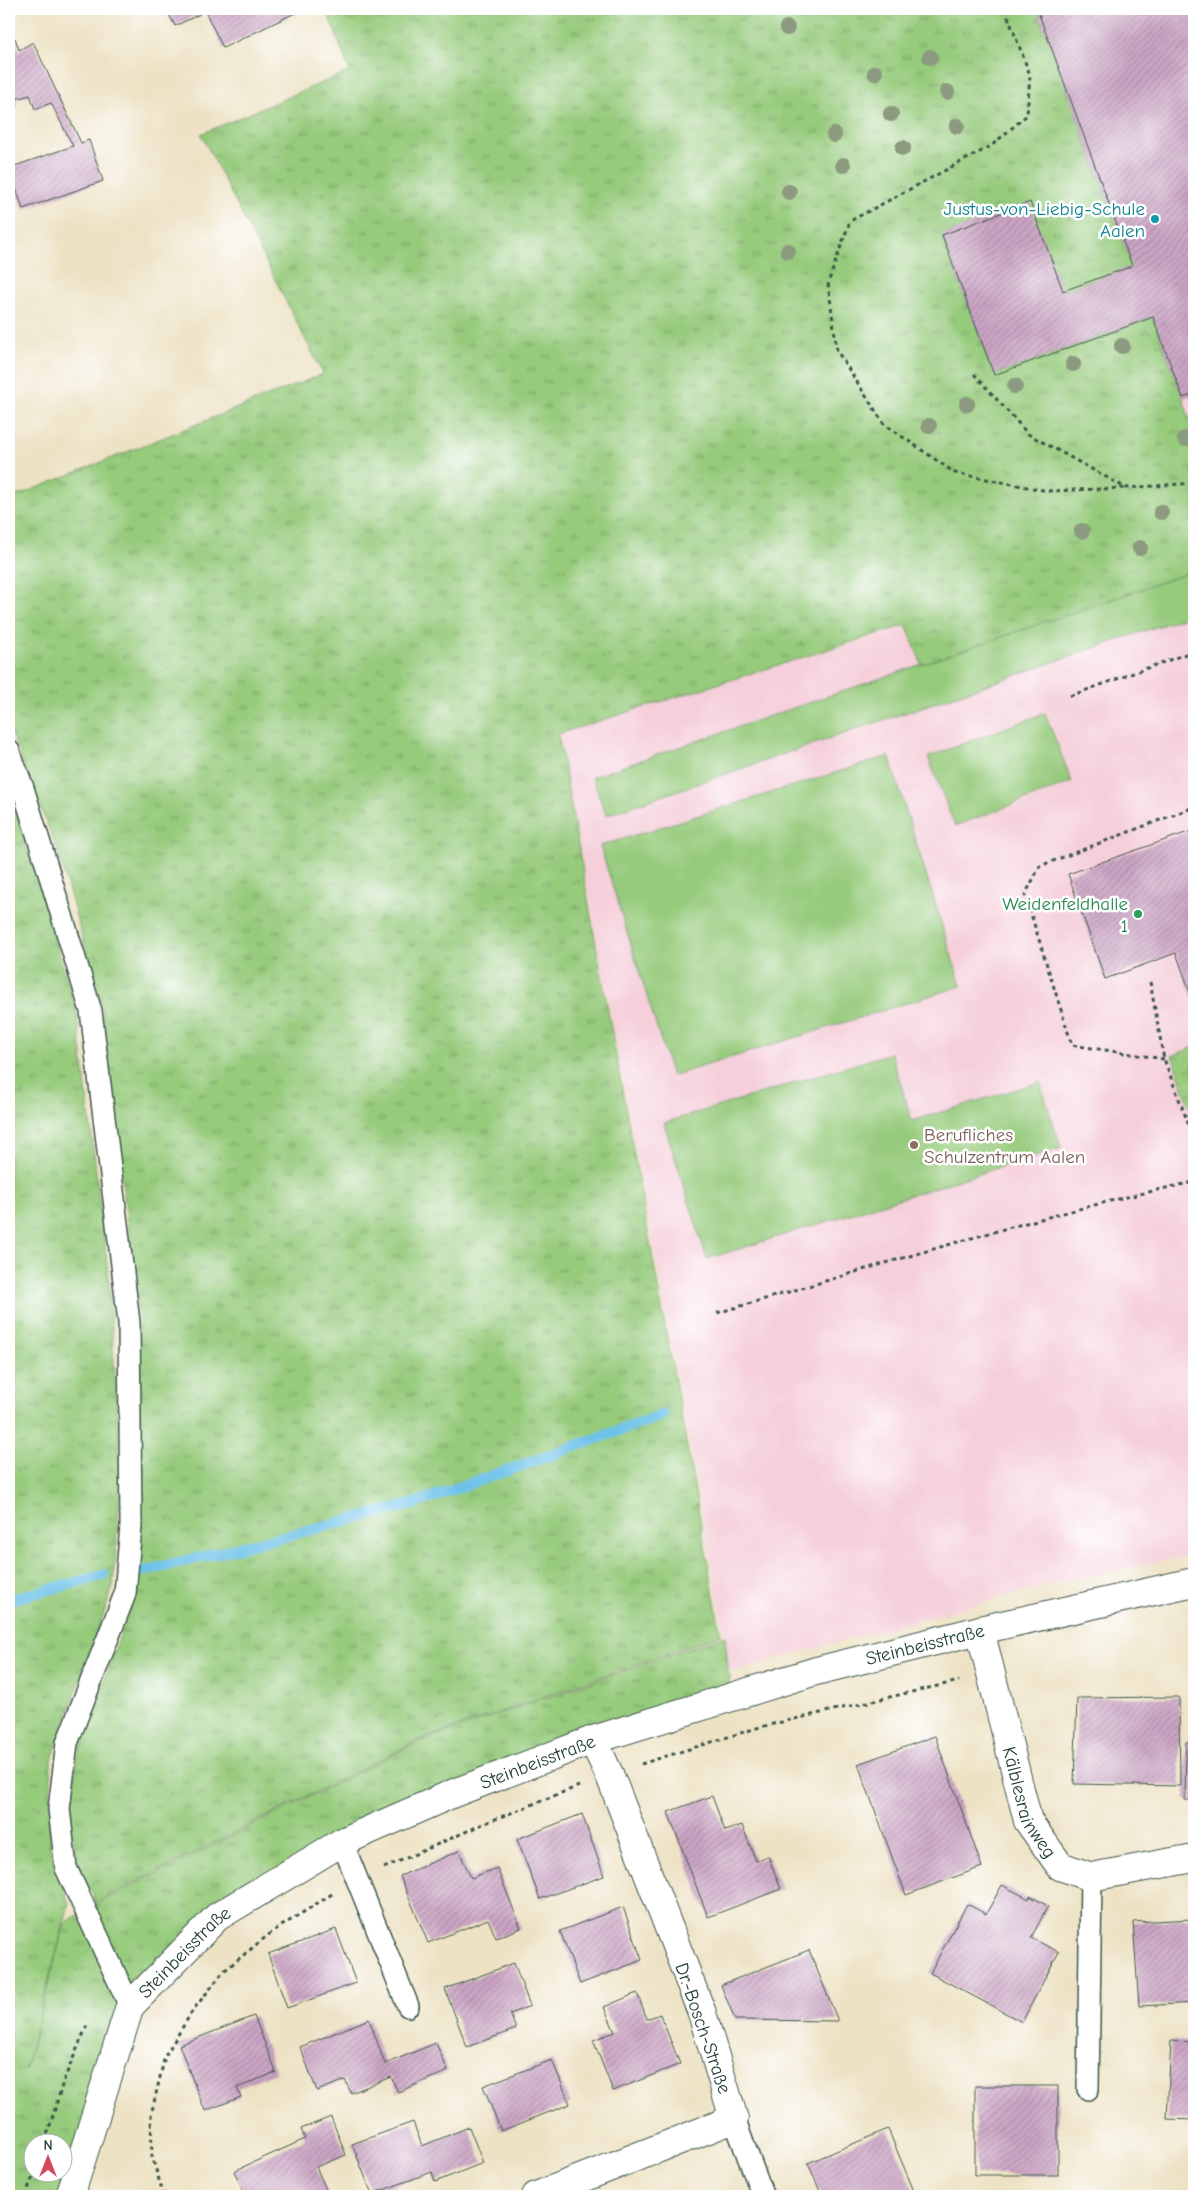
<svg xmlns="http://www.w3.org/2000/svg" width="1203" height="2205" font-family="'Comic Neue',sans-serif">
  <defs>
    <pattern id="grass-tufts" width="24" height="20" patternUnits="userSpaceOnUse" patternTransform="scale(1.25)"><rect width="24" height="20" fill="#96cb7c"/><path d="M3 7l-1-3M5 7V3M7 7l1-3M15 17l-1-3M17 17v-4M19 17l1-3" fill="none" stroke="#7aa666"/></pattern>
    <pattern id="building-hatch" width="6" height="6" patternUnits="userSpaceOnUse" patternTransform="scale(1.25)"><rect width="6" height="6" fill="#cca5c5"/><path d="M-1 1l2-2M0 6l6-6M5 7l2-2" fill="none" stroke="#a588a1"/></pattern>
  </defs>
  <rect width="100%" height="100%" fill="#fff"/>
  <filter id="ink" filterUnits="userSpaceOnUse"><feTurbulence type="fractalNoise" baseFrequency=".02" numOctaves="2"/><feDisplacementMap in="SourceGraphic" scale="10" xChannelSelector="R" yChannelSelector="G"/><feConvolveMatrix kernelMatrix="1 2 1 2 8 2 1 2 1" color-interpolation-filters="sRGB"/></filter>
  <filter id="wash" filterUnits="userSpaceOnUse"><feTurbulence type="fractalNoise" baseFrequency=".0096" numOctaves="4" result="noise"/><feDisplacementMap in="SourceGraphic" scale="20" xChannelSelector="R" yChannelSelector="G"/><feGaussianBlur stdDeviation="1.12" result="paint"/><feColorMatrix in="noise" values="0 0 0 0 0 0 0 0 0 0 0 0 0 0 0 0 0 1.4 0 .05"/><feComposite in="paint" operator="in"/></filter>
  <g filter="url(#wash)">
    <rect width="100%" height="100%" fill="#ede2c4"/>
    <polygon fill="#f5cfda" points="716,9 1194,9 1194,1555 1051,1584 728,1672 725,1636 559,734 907,626 832,446"/>
    <g fill="url(#grass-tufts)" stroke="#5a8458" fill-rule="evenodd">
      <polygon points="326,9 1037,9 1132,266 1063,291 942,236 994,375 1153,317 1183,398 1194,436 1194,571 922,665 906,625 558,734 721,1635 417,1741 96,1902 80,1868 70,1826 77,1756 131,1605 140,1552 139,1320 101,1003 57,849 9,728 9,499 323,374 201,134 350,71"/>
      <path d="M 12,798 L 77,1013 L 109,1281 L 121,1477 L 113,1587 L 51,1762 L 50,1848 L 69,1904 L 25,2070 L 65,1923 L 96,1904 L 418,1742 L 725,1636 L 731,1698 L 454,1793 L 217,1917 L 130,2006 L 70,2196 L 9,2196 L 9,799 ZM 32,2142 L 62,2142 L 62,2172 L 32,2172 Z"/>
      <polygon points="1194,1047 1194,1119 1172,1056"/>
    </g>
    <g fill="#96cb7c" stroke="#5a8458">
      <polygon points="1194,571 1194,614 606,815 592,777"/>
      <polygon points="1045,713 1072,782 955,826 928,757"/>
      <polygon points="889,756 961,986 672,1076 600,846"/>
      <polygon points="891,1053 912,1121 1040,1082 1061,1148 707,1259 664,1123"/>
    </g>
    <g fill="none" stroke-linecap="round" stroke-linejoin="round">
      <g stroke="#6ec2ea" stroke-width="11">
        <polyline points="145,1571 410,1505 663,1415"/>
        <polyline points="9,1600 104,1575"/>
      </g>
    </g>
    <g id="blocks">
      <g fill="url(#building-hatch)">
        <polygon points="166,9 197,9 200,14 175,26"/>
        <polygon points="204,9 295,9 297,12 223,48"/>
        <polygon points="1037,9 1194,9 1194,394 1183,398 1153,317 994,375 942,235 1030,202 1063,291 1132,266"/>
        <polygon points="15,38 19,50 33,42 81,143 89,140 103,181 23,209 9,168 73,146 51,103 35,109 30,95 16,99 17,106 9,109 9,40"/>
        <polygon points="1194,830 1194,1003 1176,953 1105,979 1068,874"/>
        <polygon points="1179,1697 1180,1786 1074,1784 1077,1698"/>
        <polygon points="935,1736 982,1867 906,1895 858,1764"/>
        <polygon points="1186,1742 1194,1742 1194,1800 1185,1800"/>
        <polygon points="712,1796 725,1831 742,1825 756,1861 768,1856 781,1889 708,1917 668,1812"/>
        <polygon points="582,1814 604,1876 540,1899 517,1839"/>
        <polygon points="459,1851 471,1878 497,1868 521,1928 496,1938 488,1919 428,1943 400,1876"/>
        <polygon points="1002,1885 1029,1899 1030,1896 1048,1906 1031,1938 1059,1952 1022,2022 930,1973 967,1904 986,1914"/>
        <polygon points="623,1907 642,1960 580,1984 560,1931"/>
        <polygon points="1194,1919 1194,2003 1139,2006 1133,1922"/>
        <polygon points="336,1929 356,1983 287,2008 268,1954"/>
        <polygon points="809,1950 838,2021 735,2020 721,1985"/>
        <polygon points="514,1963 530,2006 510,2014 516,2029 467,2047 445,1989"/>
        <polygon points="637,1993 647,2019 660,2014 680,2064 613,2091 593,2040 615,2032 604,2007"/>
        <polygon points="254,2016 276,2072 237,2088 241,2097 205,2111 179,2045"/>
        <polygon points="369,2019 385,2064 436,2043 448,2071 398,2092 391,2077 351,2093 345,2080 317,2091 300,2047"/>
        <polygon points="1171,2041 1194,2042 1194,2120 1167,2119"/>
        <polygon points="552,2060 570,2104 501,2131 483,2086"/>
        <rect x="975" y="2086" width="83" height="89"/>
        <polygon points="331,2117 346,2155 316,2167 329,2196 246,2196 234,2171 305,2139 301,2129"/>
        <polygon points="413,2122 422,2146 469,2127 483,2163 435,2182 432,2172 372,2194 352,2144"/>
        <polygon points="888,2129 916,2196 822,2196 808,2163"/>
      </g>
    </g>
  </g>
  <g filter="url(#ink)">
    <use href="#blocks" fill-opacity="0" stroke="#3e564a" stroke-width="1"/>
    <g fill="none" stroke-linecap="round" stroke-linejoin="round">
      <defs>
        <g id="service">
          <polyline points="9,751 23,788 91,1011 129,1322 131,1526 125,1594 67,1743 59,1809 66,1868 130,2006"/>
          <polyline points="342,1842 408,2006"/>
          <polyline points="1088,2089 1091,1877"/>
          <polyline points="734,2119 763,2196"/>
        </g>
        <g id="minor">
          <path id="s1" d="M 980,1630 L 1028,1821 L 1060,1866 L 1091,1877 L 1194,1858"/>
          <path id="s2" d="M 70,2196 L 130,2006 L 217,1917 L 342,1842 L 454,1793 L 593,1740 L 816,1671 L 980,1630 L 1194,1582"/>
          <polyline points="536,2196 734,2119 702,2013 610,1776 593,1740"/>
        </g>
      </defs>
      <use href="#service" stroke="#3e564a" stroke-width="24"/>
      <use href="#minor" stroke="#3e564a" stroke-width="30"/>
      <g stroke="#3e564a" stroke-width="3" stroke-dasharray="4 4" stroke-linecap="butt">
        <polyline points="1005,9 1030,75 1027,115 991,146 850,221 828,283 837,351 884,424 955,473 1048,491 1126,488"/>
        <polyline points="974,374 1028,434 1126,488 1194,483"/>
        <polyline points="1070,696 1194,651"/>
        <polyline points="1150,982 1164,1059 1194,1139"/>
        <polyline points="1164,1059 1072,1045 1025,895 1040,866 1194,807"/>
        <path d="M 717,1313 C 876,1267 1032,1216 1194,1182"/>
        <polyline points="641,1764 760,1727 959,1681"/>
        <polyline points="384,1868 483,1824 579,1786"/>
        <polyline points="45,2142 63,2082 88,2023"/>
        <polyline points="25,2196 35,2172"/>
        <polyline points="164,2196 152,2157 151,2115 165,2056 193,2010 225,1970 272,1932 332,1894"/>
      </g>
      <use href="#service" stroke="#fff" stroke-width="21"/>
      <use href="#minor" stroke="#fff" stroke-width="28"/>
    </g>
    <g fill="#8c9a7f">
      <circle cx="787" cy="28" r="8"/>
      <circle cx="930" cy="57" r="8"/>
      <circle cx="875" cy="73" r="8"/>
      <circle cx="947" cy="92" r="8"/>
      <circle cx="891" cy="114" r="8"/>
      <circle cx="957" cy="126" r="8"/>
      <circle cx="834" cy="135" r="8"/>
      <circle cx="903" cy="148" r="8"/>
      <circle cx="843" cy="165" r="8"/>
      <circle cx="789" cy="192" r="8"/>
      <circle cx="788" cy="251" r="8"/>
      <circle cx="1122" cy="346" r="8"/>
      <circle cx="1073" cy="364" r="8"/>
      <circle cx="1015" cy="386" r="8"/>
      <circle cx="967" cy="404" r="8"/>
      <circle cx="929" cy="426" r="8"/>
      <circle cx="1185" cy="439" r="8"/>
      <circle cx="1161" cy="512" r="8"/>
      <circle cx="1082" cy="531" r="8"/>
      <circle cx="1140" cy="548" r="8"/>
    </g>
  </g>
  <circle fill="#0f9aa8" stroke="#fff" stroke-width="2" cx="1155" cy="219" r="5"/>
  <circle fill="#2e9e5b" stroke="#fff" stroke-width="2" cx="1138" cy="914" r="5"/>
  <circle fill="#8d6e63" stroke="#fff" stroke-width="2" cx="914" cy="1145" r="5"/>
  <g text-anchor="middle" stroke-width="5" stroke-linejoin="round" paint-order="stroke">
    <g font-size="19" fill="#0d838f" stroke="#fff" text-anchor="end">
      <text x="1145" y="215">Justus-von-Liebig-Schule<tspan x="1145" dy="22">Aalen</tspan></text>
    </g>
    <g font-size="19" fill="#27864d" stroke="#fff" text-anchor="end">
      <text x="1128" y="910">Weidenfeldhalle<tspan x="1128" dy="22">1</tspan></text>
    </g>
    <g font-size="19" fill="#785e54" stroke="#fff" text-anchor="start">
      <text x="924" y="1141">Berufliches<tspan x="924" dy="22">Schulzentrum Aalen</tspan></text>
    </g>
    <g font-size="19" fill="#1f3d34" stroke="#fff">
      <text dy="7" stroke="none"><textPath href="#s2" startOffset="1086">Steinbeisstraße</textPath></text>
      <text dy="7" stroke="none"><textPath href="#s2" startOffset="681">Steinbeisstraße</textPath></text>
      <text dy="7" stroke="none"><textPath href="#s1" startOffset="180">Kälblesrainweg</textPath></text>
      <text dy="7" stroke="none"><textPath href="#s2" startOffset="276">Steinbeisstraße</textPath></text>
      <text transform="translate(704 2028) rotate(71)" y="7">Dr.-Bosch-Straße</text>
    </g>
  </g>
  <rect width="1203" height="2205" fill="none" stroke="#fff" stroke-width="30"/>
  <g transform="translate(48 2158)"><circle r="24" fill="#ffffff" stroke="#a5b1ae"/>
  <path d="M0-4L9 19L0 12L-9 19Z" fill="#d1495b"/>
  <text y="-8" font-size="14" font-weight="bold" text-anchor="middle" fill="#1f3d34">N</text>
  </g>
</svg>
